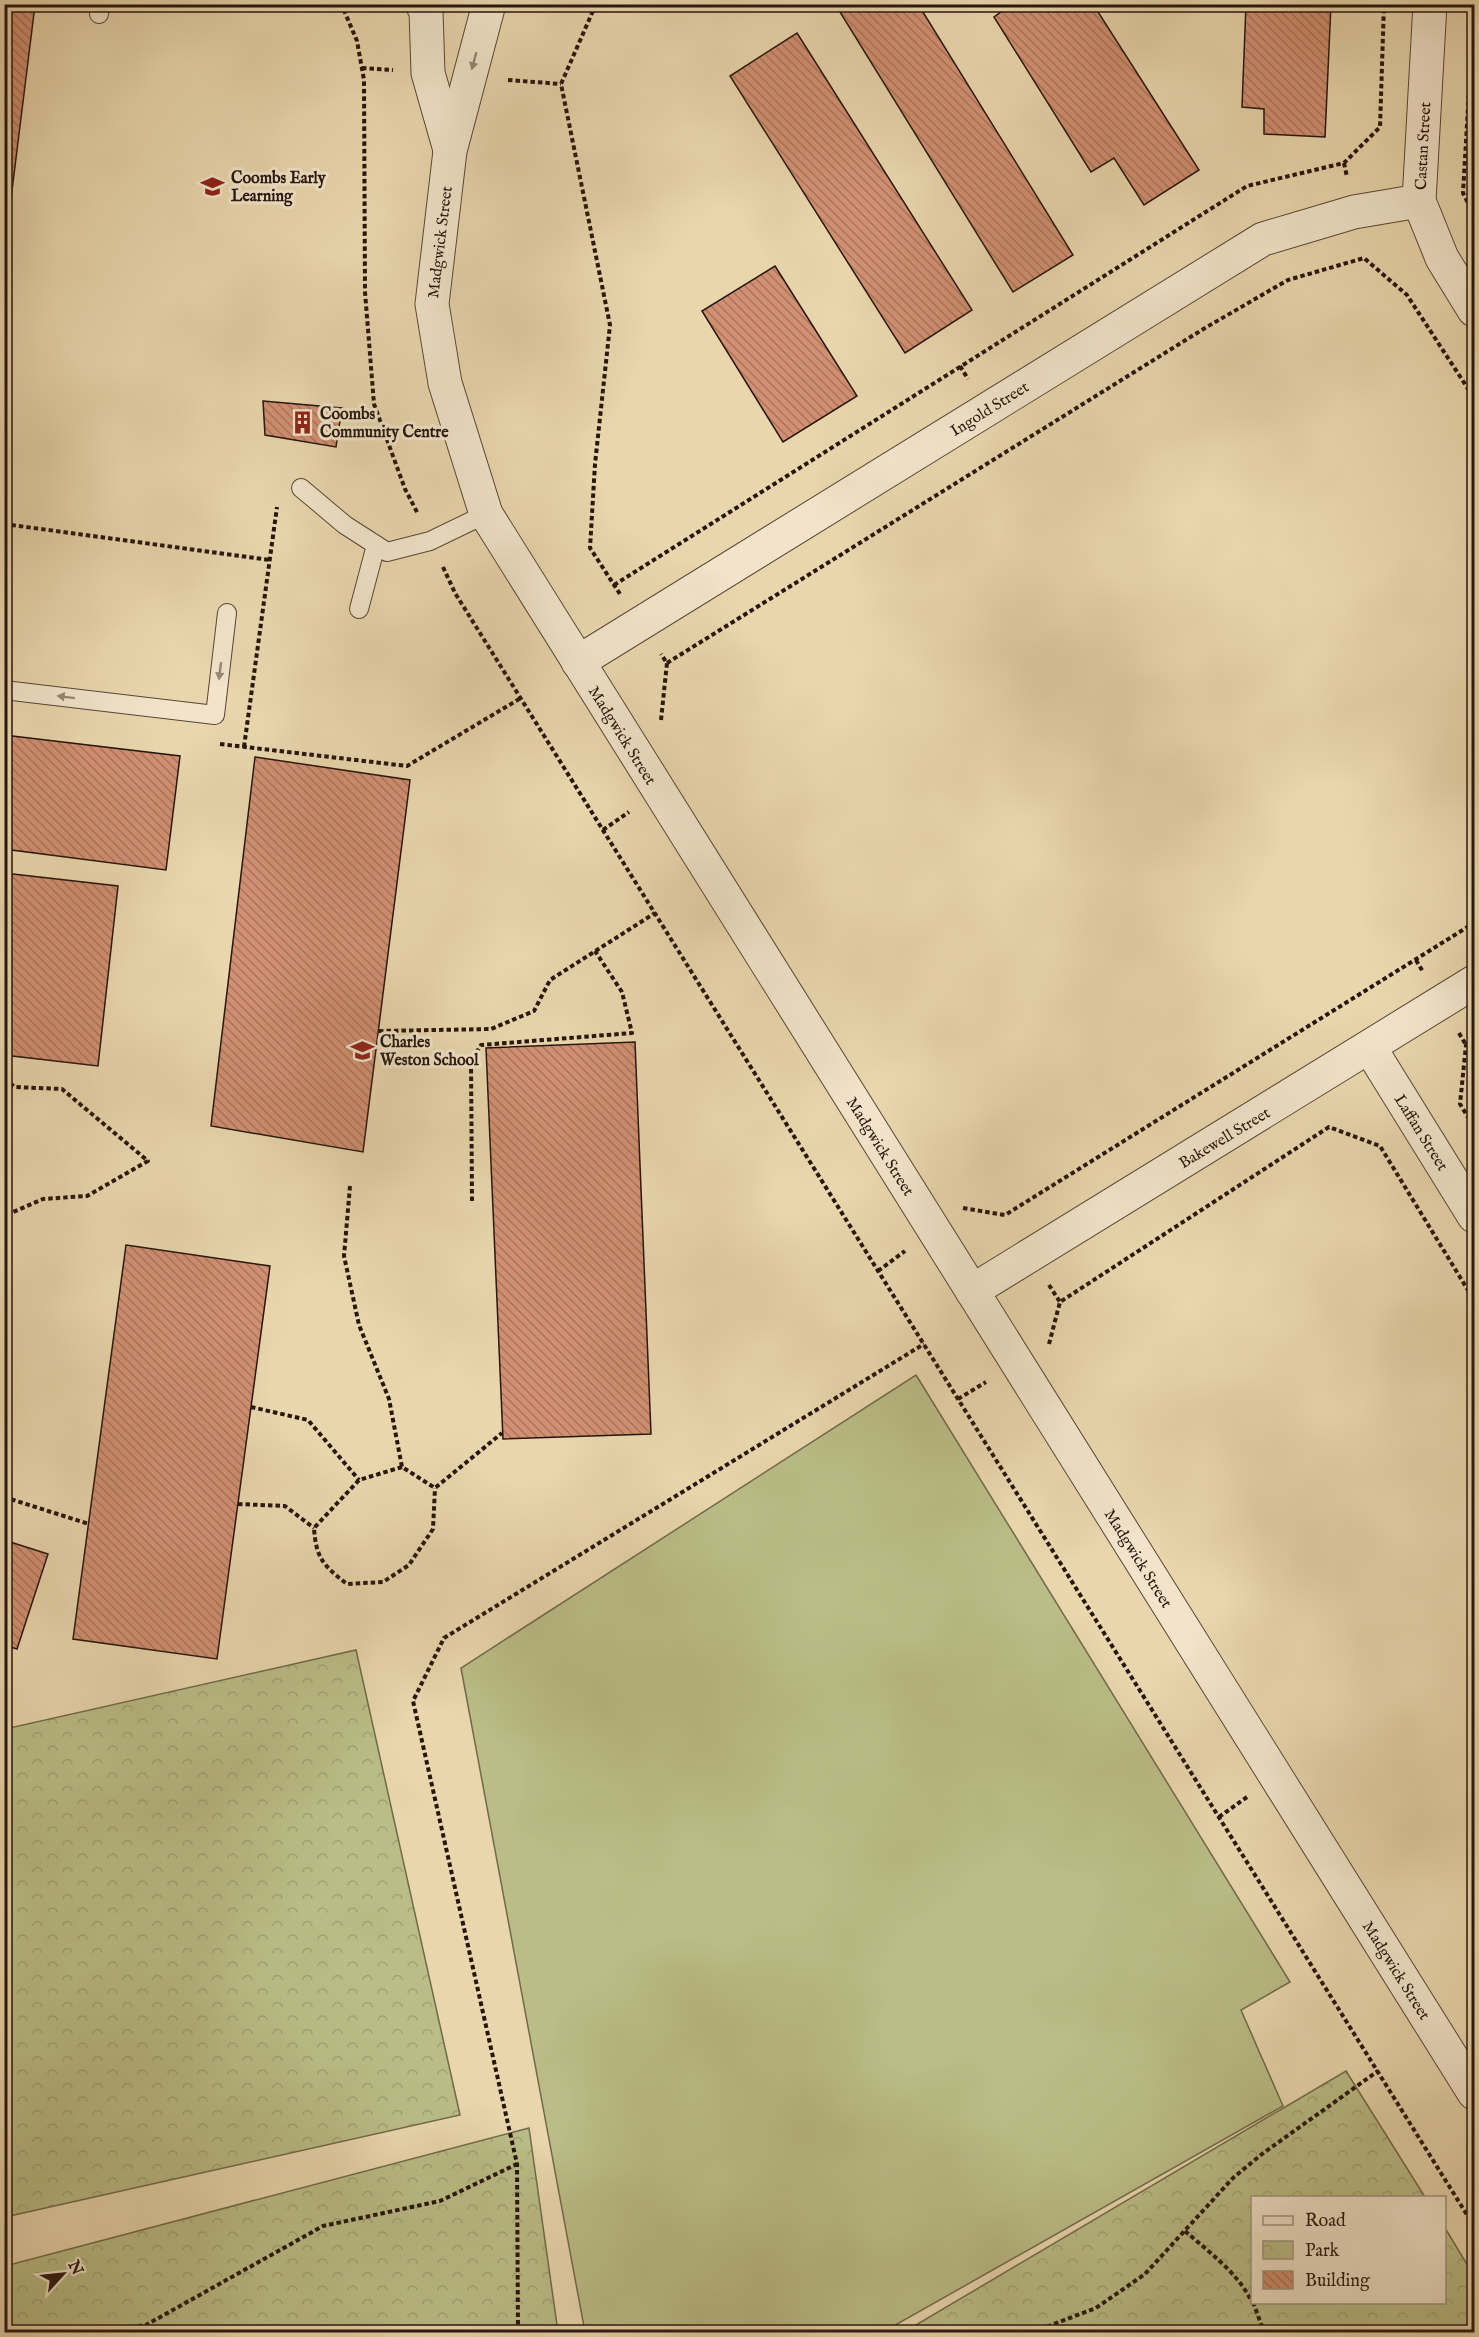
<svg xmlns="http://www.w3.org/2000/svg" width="1479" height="2337" font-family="'IM FELL English',serif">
  <defs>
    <pattern id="park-crowns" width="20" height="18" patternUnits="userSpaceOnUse" patternTransform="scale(1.5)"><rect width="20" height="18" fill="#babd87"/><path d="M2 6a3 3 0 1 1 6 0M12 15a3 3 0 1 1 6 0" fill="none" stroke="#a0a273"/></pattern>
    <pattern id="building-back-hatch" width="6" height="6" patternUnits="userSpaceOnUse" patternTransform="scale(1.5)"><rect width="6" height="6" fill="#d19072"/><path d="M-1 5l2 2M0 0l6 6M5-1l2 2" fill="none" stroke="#aa755c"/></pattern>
  </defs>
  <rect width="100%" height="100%" fill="#e9d6ad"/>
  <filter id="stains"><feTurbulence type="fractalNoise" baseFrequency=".00333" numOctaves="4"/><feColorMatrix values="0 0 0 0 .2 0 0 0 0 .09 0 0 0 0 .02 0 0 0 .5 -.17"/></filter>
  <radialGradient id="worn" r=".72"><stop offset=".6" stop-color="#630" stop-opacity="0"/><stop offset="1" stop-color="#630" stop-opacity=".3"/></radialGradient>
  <polygon fill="#babd87" stroke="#706a4a" stroke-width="1.5" points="916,1375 1290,1982 1241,2010 1283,2106 883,2332 585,2332 461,1668"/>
  <g fill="url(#park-crowns)" stroke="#706a4a" stroke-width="1.5">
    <polygon points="356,1650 460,2115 5,2217 5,1729"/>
    <polygon points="1346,2071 1425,2197 1252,2198 1252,2302 1444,2302 1445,2228 1474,2276 1474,2332 904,2332"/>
    <polygon points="529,2128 558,2332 5,2332 5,2266"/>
  </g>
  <g fill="url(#building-back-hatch)" stroke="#27160e" stroke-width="1.5">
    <polygon points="4,4 35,5 4,255"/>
    <polygon points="835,4 918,4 1073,255 1013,292"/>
    <polygon points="1012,4 1093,4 1199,170 1144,205 1114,158 1091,172 994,17"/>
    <polygon points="1246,4 1331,4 1325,137 1264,134 1264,109 1242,107"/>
    <polygon points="797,33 972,310 905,353 730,76"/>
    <polygon points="775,266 857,396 783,442 702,311"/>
    <polygon points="263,401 342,408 336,447 265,435"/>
    <polygon points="4,735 180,756 166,870 4,849"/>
    <polygon points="255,757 410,780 363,1152 211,1126"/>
    <polygon points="4,873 118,886 98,1066 4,1055"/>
    <polygon points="635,1042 651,1434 503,1439 486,1048"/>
    <polygon points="126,1245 270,1266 217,1659 73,1639"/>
    <polygon points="4,1540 48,1554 17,1649 4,1645"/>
  </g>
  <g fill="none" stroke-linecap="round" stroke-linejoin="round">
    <defs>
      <g id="lane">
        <polyline points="99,14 100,4"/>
        <polyline points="301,488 345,525 387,552 430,541 486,514"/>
        <polyline points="359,609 376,545"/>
        <polyline points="4,690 215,715 227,613"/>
      </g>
      <g id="street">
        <polyline points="422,4 426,11 428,73 450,150"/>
        <polyline points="489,4 450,151 432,304 445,383 486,514 1474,2093"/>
        <polyline points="1430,4 1419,201 1442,258 1474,310"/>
        <polyline points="578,662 1263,239 1354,212 1419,201"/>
        <polyline points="1370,1048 1474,1216"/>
        <polyline points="972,1291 1474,982"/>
      </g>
    </defs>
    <use href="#lane" stroke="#584636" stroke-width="20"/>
    <use href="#street" stroke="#584636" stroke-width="35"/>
    <g stroke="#27160e" stroke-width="4" stroke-dasharray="4.5 3" stroke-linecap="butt">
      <polyline points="339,4 343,8 357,41 364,80 365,292 374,404 405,489 418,514"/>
      <polyline points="596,4 561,84 610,325 595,464 590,548 620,594"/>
      <polyline points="1474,4 1463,193 1474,215"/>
      <polyline points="362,68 393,70"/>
      <polyline points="508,80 561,84"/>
      <polyline points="1344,163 1347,177"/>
      <polyline points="960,366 968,379"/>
      <polyline points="4,524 270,560"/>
      <polyline points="443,567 455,593 1474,2226"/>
      <polyline points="614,585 1247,186 1344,163 1380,127 1384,4"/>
      <polyline points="667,663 1205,328 1288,280 1364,258 1407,295 1474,398"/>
      <polyline points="661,720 667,663 661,654"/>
      <polyline points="220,744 407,766 521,698"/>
      <polyline points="244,747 277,507"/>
      <polyline points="603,830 629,812"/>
      <polyline points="1416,960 1423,972"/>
      <polyline points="379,1031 491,1029 534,1011 550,980 655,913"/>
      <polyline points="1459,1033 1466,1045"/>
      <polyline points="1474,1040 1466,1045 1460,1104 1474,1127"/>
      <polyline points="4,1079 15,1087 62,1089 148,1161 87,1196 43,1199 4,1216"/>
      <polyline points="350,1186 344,1256 359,1325 389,1399 402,1467 435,1488 502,1433"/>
      <polyline points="472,1201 471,1061 481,1045 632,1033 622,992 595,951"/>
      <polyline points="963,1208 1005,1215 1474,923"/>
      <polyline points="878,1271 905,1251"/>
      <polyline points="1049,1285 1060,1302"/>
      <polyline points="1049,1344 1060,1302 1329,1127 1380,1146 1474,1300"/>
      <polyline points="958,1399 986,1382"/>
      <polyline points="251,1407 308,1420 359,1480"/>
      <path d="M 402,1467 L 359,1480 L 314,1528 C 316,1559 324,1566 347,1584 L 383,1582 L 409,1565 L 433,1529 L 435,1488"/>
      <polyline points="4,1497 89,1524"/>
      <polyline points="238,1504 285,1506 314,1528"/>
      <polyline points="1219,1817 1247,1797"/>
      <path d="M 1185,2231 C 1209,2252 1238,2273 1252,2302"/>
      <polyline points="1253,2302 1264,2332"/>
      <polyline points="93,2332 146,2325 323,2226 440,2201 517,2164"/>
      <polyline points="518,2332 517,2164 413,1701 444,1638 924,1344"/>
      <polyline points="1033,2332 1096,2308 1145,2274 1233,2178 1262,2154 1378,2071"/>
    </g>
    <use href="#lane" stroke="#f1e4ca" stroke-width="18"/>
    <use href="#street" stroke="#f1e4ca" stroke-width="33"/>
  </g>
  <defs><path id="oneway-solid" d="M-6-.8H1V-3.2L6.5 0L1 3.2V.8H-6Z" transform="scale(1.5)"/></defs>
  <g fill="#968775">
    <use href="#oneway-solid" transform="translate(474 61) rotate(105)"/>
    <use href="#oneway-solid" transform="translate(220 671) rotate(97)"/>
    <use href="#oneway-solid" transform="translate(66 697) rotate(-173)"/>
  </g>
  <defs>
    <symbol id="school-bare" viewBox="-9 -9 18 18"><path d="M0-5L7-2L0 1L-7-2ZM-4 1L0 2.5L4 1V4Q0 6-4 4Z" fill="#8f2418" stroke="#f1e4ca" stroke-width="2.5" paint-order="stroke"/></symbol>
    <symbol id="building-bare" viewBox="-9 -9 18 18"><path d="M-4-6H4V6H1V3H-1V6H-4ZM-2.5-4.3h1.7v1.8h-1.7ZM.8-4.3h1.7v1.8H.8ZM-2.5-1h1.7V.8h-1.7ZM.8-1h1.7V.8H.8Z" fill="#8f2418" stroke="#f1e4ca" stroke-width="2.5" paint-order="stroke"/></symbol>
  </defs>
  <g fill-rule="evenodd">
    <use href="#school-bare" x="196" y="170" width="33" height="33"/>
    <use href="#building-bare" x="286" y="406" width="33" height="33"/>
    <use href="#school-bare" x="346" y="1034" width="33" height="33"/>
  </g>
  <g text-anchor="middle" stroke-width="6" stroke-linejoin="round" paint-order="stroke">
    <g font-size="16" fill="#27160e" stroke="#f1e4ca">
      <text transform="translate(1422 146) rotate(-87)" y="6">Castan Street</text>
      <text transform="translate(439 242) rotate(-83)" y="6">Madgwick Street</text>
      <text transform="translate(989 408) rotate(-32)" y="6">Ingold Street</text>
      <text transform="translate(623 735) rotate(58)" y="6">Madgwick Street</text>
      <text transform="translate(1422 1132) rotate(58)" y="6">Laffan Street</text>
      <text transform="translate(1224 1137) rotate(-31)" y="6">Bakewell Street</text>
      <text transform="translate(881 1146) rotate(58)" y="6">Madgwick Street</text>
      <text transform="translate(1139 1558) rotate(58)" y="6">Madgwick Street</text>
      <text transform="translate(1397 1970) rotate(58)" y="6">Madgwick Street</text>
    </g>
    <g font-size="16" font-weight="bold" fill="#27160e" stroke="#f1e4ca" text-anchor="start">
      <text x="231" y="183">Coombs Early<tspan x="231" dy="18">Learning</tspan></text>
      <text x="320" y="419">Coombs<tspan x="320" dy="18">Community Centre</tspan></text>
      <text x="380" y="1047">Charles<tspan x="380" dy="18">Weston School</tspan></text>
    </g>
  </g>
  <rect width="1479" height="2337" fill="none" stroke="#e9d6ad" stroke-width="24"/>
  <rect x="6" y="6" width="1467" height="2325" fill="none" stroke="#27160e" stroke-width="3"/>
  <rect x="12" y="12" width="1455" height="2313" fill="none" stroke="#27160e" stroke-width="1.5"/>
  <rect x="1251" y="2196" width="195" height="108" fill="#f1e4ca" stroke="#a0927f" stroke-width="1.5"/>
  <rect x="1263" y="2216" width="30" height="9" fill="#f1e4ca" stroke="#a0927f" stroke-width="1.5"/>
  <text x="1305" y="2226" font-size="18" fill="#27160e">Road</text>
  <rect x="1263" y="2241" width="30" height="18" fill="url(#park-crowns)" stroke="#a0927f" stroke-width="1.5"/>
  <text x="1305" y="2256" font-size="18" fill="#27160e">Park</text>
  <rect x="1263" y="2271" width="30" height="18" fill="url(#building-back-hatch)" stroke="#a0927f" stroke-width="1.5"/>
  <text x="1305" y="2286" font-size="18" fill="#27160e">Building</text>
  <g transform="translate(63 2274) rotate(63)" stroke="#f1e4ca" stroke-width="4.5" paint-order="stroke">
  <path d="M0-4.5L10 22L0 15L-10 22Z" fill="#27160e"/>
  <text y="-9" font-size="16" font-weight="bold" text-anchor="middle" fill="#27160e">N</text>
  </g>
  <rect width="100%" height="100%" filter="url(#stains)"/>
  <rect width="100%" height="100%" fill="url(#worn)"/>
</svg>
